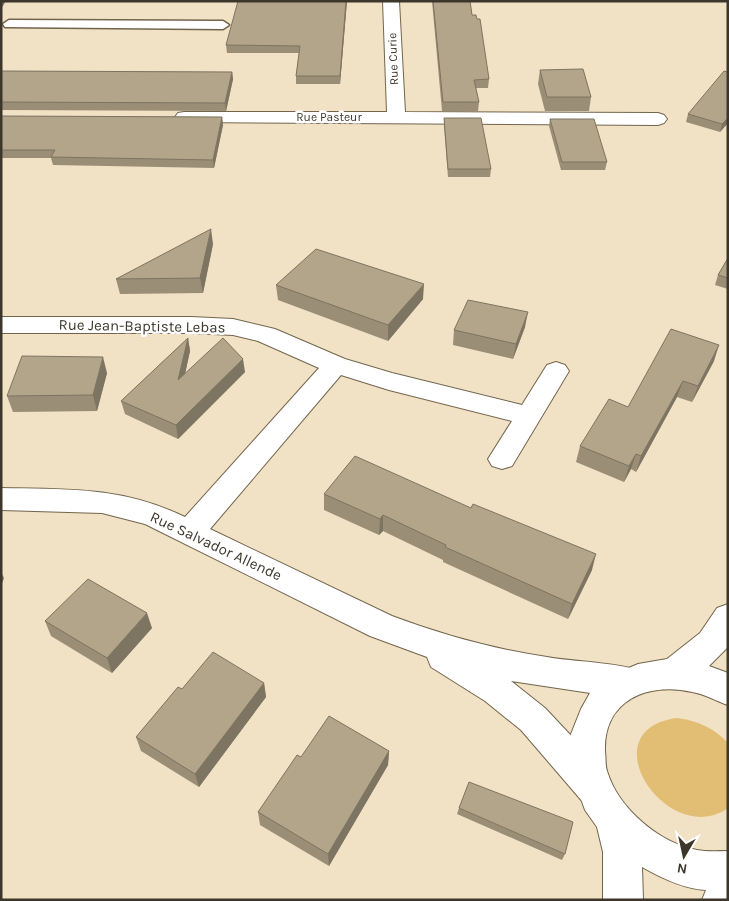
<svg xmlns="http://www.w3.org/2000/svg" width="729" height="901" font-family="Karla,sans-serif">
  <rect width="100%" height="100%" fill="#f1e1c5"/>
  <path fill="#e2bd74" d="M 677,718 C 698,721 714,728 728,743 L 728,808 C 668,850 587,730 677,718 Z"/>
  <g fill="none" stroke-linecap="round" stroke-linejoin="round">
    <defs>
      <polygon id="service" points="9,20 223,21 229,25 223,29 5,27 3,24"/>
      <g id="minor">
        <polygon points="383,1 399,1 405,112 658,113 664,115 667,119 664,123 658,125 184,122 178,121 175,117 178,113 184,112 387,112"/>
        <path d="M 1,317 L 191,317 L 233,319 L 275,329 L 345,359 L 392,373 L 522,405 L 547,365 L 556,362 L 565,365 L 569,371 L 512,466 L 502,469 L 492,466 L 488,459 L 512,421 L 389,390 L 341,375 L 210,529 L 392,616 C 442,635 494,649 547,657 C 575,662 615,662 641,671 L 646,682 L 641,693 L 629,697 L 597,694 L 511,681 L 545,708 L 608,775 L 613,788 L 608,801 L 595,806 L 582,801 L 521,730 L 485,701 L 431,667 L 427,657 L 370,636 L 145,524 L 102,513 L 1,510 L 1,488 C 68,489 123,487 185,517 L 319,368 L 258,341 L 233,335 L 191,333 L 1,333 Z"/>
      </g>
      <path id="tertiary" d="M 728,604 L 728,647 L 709,666 L 728,673 L 728,705 C 716,701 705,694 692,692 C 648,682 603,700 605,752 C 606,758 605,765 607,771 C 618,808 659,843 697,850 C 707,852 718,851 728,851 L 728,900 L 702,900 L 706,890 C 684,889 661,878 642,867 L 643,900 L 603,900 L 603,852 L 597,827 L 585,810 L 570,768 L 569,739 L 581,709 L 591,691 L 603,679 L 638,664 L 667,659 L 700,633 L 717,608 Z"/>
    </defs>
    <use href="#service" stroke="#72654c" stroke-width="3"/>
    <use href="#minor" stroke="#72654c" stroke-width="2"/>
    <use href="#tertiary" stroke="#72654c" stroke-width="2"/>
    <use href="#service" fill="#fff" fill-rule="evenodd"/>
    <use href="#minor" fill="#fff" fill-rule="evenodd"/>
    <use href="#tertiary" fill="#fff" fill-rule="evenodd"/>
  </g>
  <g fill="#9a8e77">
    <polygon points="347,1 340,84 296,84 296,76 299,53 227,53 226,45"/>
    <polygon points="432,1 470,1 472,15 489,79 488,88 476,88 479,102 478,111 442,111"/>
    <polygon points="540,70 591,97 589,111 545,111 538,84"/>
    <polygon points="1,71 232,72 233,79 226,111 1,110"/>
    <polygon points="728,72 728,123 720,132 686,122 688,114"/>
    <polygon points="1,116 222,117 223,125 214,168 53,165 51,158 1,158"/>
    <polygon points="444,118 491,169 490,177 448,177 444,126"/>
    <polygon points="550,119 607,162 605,170 561,170 549,126"/>
    <polygon points="213,244 203,293 120,294 116,279"/>
    <polygon points="728,258 728,289 715,285 718,275"/>
    <polygon points="276,285 423,299 388,341 278,300"/>
    <polygon points="525,327 513,359 453,345 454,330"/>
    <polygon points="188,338 190,351 185,373 245,372 178,439 125,414 121,401"/>
    <polygon points="714,361 692,402 677,397 636,472 631,469 624,482 576,462 580,446 628,407"/>
    <polygon points="107,373 97,411 13,412 7,396"/>
    <polygon points="324,494 592,570 568,619 443,562 443,560 383,531 379,535 324,510"/>
    <polygon points="45,621 152,628 112,673 51,636"/>
    <polygon points="264,683 266,697 199,787 141,751 136,737"/>
    <polygon points="389,751 388,765 329,866 260,825 258,812 301,757"/>
    <polygon points="459,808 565,854 562,860 457,814"/>
  </g>
  <g fill="#7d7461">
    <polygon points="1,1 6,1 1,9"/>
    <polygon points="346,1 347,1 340,84 340,76"/>
    <polygon points="232,72 233,79 226,111 225,103"/>
    <polygon points="222,117 223,125 214,168 213,160"/>
    <polygon points="728,118 728,123 720,132 722,124"/>
    <polygon points="211,229 213,244 203,293 200,278"/>
    <polygon points="424,284 423,299 388,341 388,325"/>
    <polygon points="528,312 525,327 513,359 516,344"/>
    <polygon points="188,338 190,351 181,393 178,380"/>
    <polygon points="719,345 714,361 692,402 698,386"/>
    <polygon points="103,357 107,373 97,411 93,395"/>
    <polygon points="243,359 245,372 178,439 176,425"/>
    <polygon points="683,381 677,397 636,472 641,456"/>
    <polygon points="636,454 631,469 624,482 629,466"/>
    <polygon points="383,515 383,531 379,535 380,519"/>
    <polygon points="596,554 592,570 568,619 572,604"/>
    <polygon points="1,572 4,578 1,586"/>
    <polygon points="147,613 152,628 112,673 107,658"/>
    <polygon points="264,683 266,697 199,787 195,774"/>
    <polygon points="389,751 388,765 329,866 328,854"/>
  </g>
  <g fill="#b3a58a" stroke="#7d7461">
    <polygon points="238,1 346,1 340,76 296,76 300,46 226,45"/>
    <polygon points="433,1 470,1 472,15 476,15 477,19 480,19 489,79 474,80 479,102 443,102"/>
    <polygon points="583,69 591,97 547,97 540,70"/>
    <polygon points="1,71 232,72 225,103 1,102"/>
    <polygon points="724,71 728,72 728,118 722,124 688,114"/>
    <polygon points="1,116 222,117 213,160 51,157 55,150 1,150"/>
    <polygon points="444,118 481,118 491,169 448,169"/>
    <polygon points="550,119 594,119 607,162 562,162"/>
    <polygon points="211,229 200,278 116,279"/>
    <polygon points="316,249 424,284 388,325 276,285"/>
    <polygon points="728,258 728,278 718,275"/>
    <polygon points="468,300 528,312 516,344 454,330"/>
    <polygon points="671,329 719,345 698,386 683,381 641,456 636,454 629,466 580,446 609,399 628,407"/>
    <polygon points="188,338 178,380 223,338 243,359 176,425 121,401"/>
    <polygon points="22,356 103,357 93,395 7,396"/>
    <polygon points="355,456 471,508 473,504 596,554 572,604 445,547 446,545 383,515 380,519 324,494"/>
    <polygon points="88,579 147,613 107,658 45,621"/>
    <polygon points="213,652 264,683 195,774 136,737 178,687 182,689"/>
    <polygon points="329,716 389,751 328,854 258,812 297,755 301,757"/>
    <polygon points="469,782 573,822 565,854 459,808"/>
  </g>
  <g text-anchor="middle" stroke-width="5" stroke-linejoin="round" paint-order="stroke">
    <g font-size="12" fill="#3c362b" stroke="#fff">
      <text transform="translate(393 59) rotate(-92)" y="4">Rue Curie</text>
      <text x="329" y="121">Rue Pasteur</text>
    </g>
    <g font-size="15" fill="#3c362b" stroke="#fff">
      <text transform="translate(142 326) rotate(1)" y="5">Rue Jean-Baptiste Lebas</text>
      <text transform="translate(216 546) rotate(25)" y="5">Rue Salvador Allende</text>
    </g>
  </g>
  <rect width="729" height="901" fill="none" stroke="#3c362b" stroke-width="5"/>
  <g transform="translate(684 856) rotate(189)" stroke="#ffffff" stroke-width="4" paint-order="stroke">
  <path d="M0-4L9 19L0 12L-9 19Z" fill="#3c362b"/>
  <text y="-8" font-size="14" font-weight="bold" text-anchor="middle" fill="#3c362b">N</text>
  </g>
</svg>
